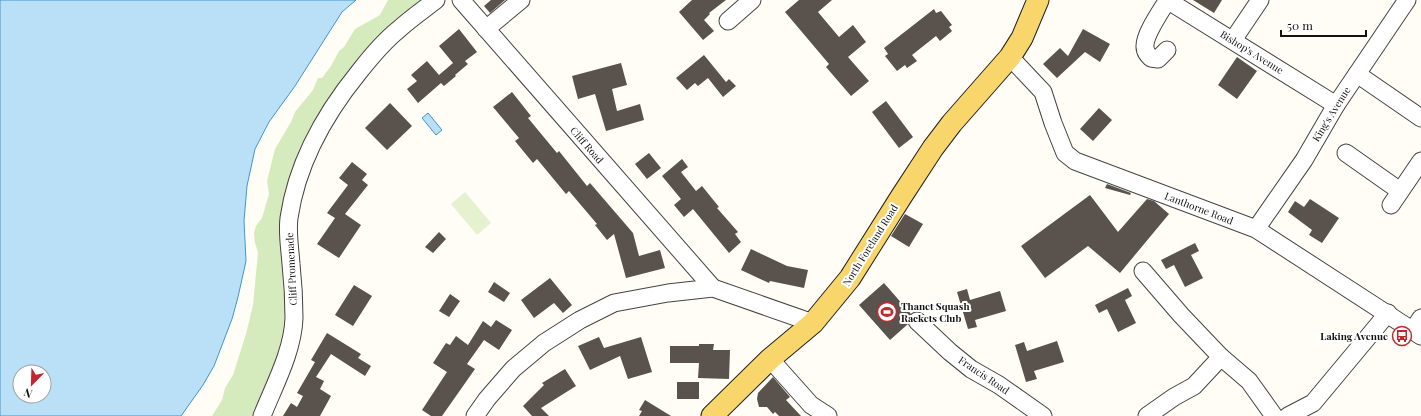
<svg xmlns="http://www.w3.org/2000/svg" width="1421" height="416" font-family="'Playfair Display',serif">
  <rect width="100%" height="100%" fill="#fffdf5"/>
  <polygon fill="#d5ebbd" points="388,0 430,0 303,149 288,332 257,416 212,416 222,400 225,388 233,375 246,334 253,305 258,252 255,243 254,233 256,226 262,218 269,194 267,181 275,149 291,122 295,112 313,90 318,78 322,78 331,66 339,51 344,47 355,29 380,15"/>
  <polygon fill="#e6f2cf" points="465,192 491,223 477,235 451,204"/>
  <g fill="#b9e0f7" stroke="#3f96cf" fill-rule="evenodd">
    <path d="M 0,0 L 356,0 L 342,12 L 295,86 L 269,122 L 255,149 L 247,186 L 244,221 L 246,261 L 238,297 L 232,319 L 214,366 L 203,385 L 181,416 L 0,416 ZM 20,372 L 44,372 L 44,396 L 20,396 Z"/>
    <polygon points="428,113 442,130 436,135 422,118"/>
  </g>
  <g fill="#5a524d">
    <polygon points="491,0 505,0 490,13 484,6"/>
    <polygon points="692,0 726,0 709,13 710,14 704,20 714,31 703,40 679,12"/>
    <polygon points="799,0 832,0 818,12 839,37 853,25 866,42 848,57 869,81 851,96 826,67 829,64 785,12"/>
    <polygon points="1193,0 1222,0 1214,13"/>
    <polygon points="934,9 936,13 941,11 952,25 949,27 952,31 940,41 936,36 912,55 917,61 907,68 905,65 897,71 885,56 888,54 884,48"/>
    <polygon points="459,29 477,52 465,61 468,64 455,75 456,76 444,86 441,83 418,103 407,89 417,81 411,75 427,61 439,75 453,63 439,46"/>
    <polygon points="1083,29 1110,44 1100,62 1085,52 1057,78 1043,64 1060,48 1068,56"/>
    <polygon points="704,55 726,82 729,79 736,86 723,97 708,78 698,86 695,83 687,90 676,78"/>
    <polygon points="1237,57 1257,71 1237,99 1218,85"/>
    <polygon points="621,63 627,85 612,89 617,111 640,104 644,120 606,131 595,94 578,99 572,76"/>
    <polygon points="512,92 531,116 528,118 557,153 559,151 587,186 590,183 633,233 639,256 660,250 665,268 626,278 614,234 607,240 595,225 597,224 569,191 566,194 537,159 533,163 515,141 519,138 493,107"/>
    <polygon points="886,101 913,137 899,148 872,112"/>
    <polygon points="390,103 412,126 387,150 365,128"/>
    <polygon points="1099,108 1112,120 1093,141 1080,129"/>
    <polygon points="649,153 661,168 647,179 635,164"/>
    <polygon points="682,159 688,167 681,172 696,191 702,186 719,207 717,208 738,232 735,234 741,242 729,253 693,209 684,217 674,205 681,199 662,176"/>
    <polygon points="352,162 367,174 362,180 368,185 345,214 361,225 339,258 317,244 335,218 327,213 348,185 339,178"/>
    <polygon points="1107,184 1131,193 1130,195 1105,188"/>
    <polygon points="1090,195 1118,232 1147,199 1154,201 1169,214 1120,273 1088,246 1045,278 1021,246"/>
    <polygon points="1310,199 1339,218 1322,243 1309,235 1312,230 1288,212 1295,201 1304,207"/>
    <polygon points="905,214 923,224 909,247 891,236"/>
    <polygon points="439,232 446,239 433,253 425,247"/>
    <polygon points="1195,243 1199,251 1191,255 1203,278 1185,287 1174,265 1166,269 1161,260"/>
    <polygon points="751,249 787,266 808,270 804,288 770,281 769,283 741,270"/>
    <polygon points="550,278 572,305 563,313 554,303 534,318 521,300"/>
    <polygon points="494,282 510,293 504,302 488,292"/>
    <polygon points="884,283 911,314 907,318 908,324 890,340 859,305"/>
    <polygon points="354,285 372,296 353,326 335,315"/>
    <polygon points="1128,288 1132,296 1125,300 1136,323 1118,332 1107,309 1099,313 1095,305"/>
    <polygon points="967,289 970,300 1000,291 1006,311 975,320 977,327 968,329 957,292"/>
    <polygon points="450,294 460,301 449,317 439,311"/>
    <polygon points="496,320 512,330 499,350 484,340 467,364 475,369 442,416 431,416 422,410 447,372 433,363 446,343 450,345 456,336 468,345 483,321 491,327"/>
    <polygon points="327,333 361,354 358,358 371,366 365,376 331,354 316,377 324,381 320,389 331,396 320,416 283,416 291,403 297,407 303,396 297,393 315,362 311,360"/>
    <polygon points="599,337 604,348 641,337 652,372 628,379 620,356 590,370 578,346"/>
    <polygon points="1057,341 1064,362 1034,371 1037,379 1026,382 1015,345 1024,342 1027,351"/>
    <polygon points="699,344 714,344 713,350 730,350 729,379 698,378 699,363 670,363 670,346 699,346"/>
    <polygon points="565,369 576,386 541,408 549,416 532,416 523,406 544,385 542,383"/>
    <polygon points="773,377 790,397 786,400 801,416 779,416 775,412 773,414 767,407 759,407 757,399 758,393"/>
    <rect x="677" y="382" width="22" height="17"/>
    <polygon points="645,400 671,416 639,416 642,411 639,410"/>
  </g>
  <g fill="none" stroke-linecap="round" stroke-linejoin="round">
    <defs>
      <g id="minor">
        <polyline points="461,0 713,288"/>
        <polyline points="1167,0 1336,105"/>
        <polyline points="728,21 752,0"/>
        <polyline points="486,29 521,0"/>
        <polyline points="1233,40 1260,0"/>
        <path d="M 1167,50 L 1158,59 L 1151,58 C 1148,55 1145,52 1145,47 C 1144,35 1161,11 1167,1"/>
        <polyline points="1010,57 1043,92 1053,123 1065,153 1075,161 1256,229 1421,336"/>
        <polyline points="1357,74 1421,118"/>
        <polyline points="1346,153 1400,191"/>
        <polyline points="1391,205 1421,161"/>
        <polyline points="1256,229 1304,160 1336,105 1407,0"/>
        <polyline points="1143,271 1181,315 1221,357 1249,381 1274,416"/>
        <polyline points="917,321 950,352 971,369 999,385 1043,416"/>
        <polyline points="1413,330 1421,318"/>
        <polyline points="770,359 811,405 828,416"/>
        <path d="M 262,416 C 274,386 293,351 294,318 C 294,300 293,282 291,264 C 290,249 287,233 289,218 C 297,163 324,115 359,72 C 370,58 383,42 398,30 C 410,19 423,10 436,0"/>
        <polyline points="475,416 487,399 513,369 544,343 580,320 614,303 668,293 713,288 813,323"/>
        <polyline points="1147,416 1174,397 1194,386 1221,357"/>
        <polyline points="1288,416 1313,403 1388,313"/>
      </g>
      <polyline id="major" points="712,416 770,359 813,323 850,278 901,197 933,148 952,123 1010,57 1022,38 1038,0"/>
    </defs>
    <use href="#minor" stroke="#444" stroke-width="19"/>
    <use href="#major" stroke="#222" stroke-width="23"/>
    <use href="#minor" stroke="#fff" stroke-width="17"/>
    <use href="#major" stroke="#f9d66b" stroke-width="21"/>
  </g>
  <defs>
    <symbol id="stadium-ring" viewBox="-11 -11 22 22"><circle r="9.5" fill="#fff" stroke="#c4262e" stroke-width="1.5"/><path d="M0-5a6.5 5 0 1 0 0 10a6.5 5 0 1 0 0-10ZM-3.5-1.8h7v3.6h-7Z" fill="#c4262e"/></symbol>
    <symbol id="bus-ring" viewBox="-11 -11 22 22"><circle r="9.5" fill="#fff" stroke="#c4262e" stroke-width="1.5"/><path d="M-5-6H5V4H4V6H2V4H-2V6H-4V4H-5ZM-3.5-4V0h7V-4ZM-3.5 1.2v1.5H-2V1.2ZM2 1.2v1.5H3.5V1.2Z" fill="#c4262e"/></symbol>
  </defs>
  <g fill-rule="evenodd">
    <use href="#stadium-ring" x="876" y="301" width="22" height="22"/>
    <use href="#bus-ring" x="1391" y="325" width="22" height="22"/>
  </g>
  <g text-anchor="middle" stroke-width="4" stroke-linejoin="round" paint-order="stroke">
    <g font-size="10" fill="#111" stroke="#fff">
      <text transform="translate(1252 52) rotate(32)" y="4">Bishop's Avenue</text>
      <text transform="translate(1331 114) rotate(-58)" y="4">King's Avenue</text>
      <text transform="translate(587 145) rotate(49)" y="4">Cliff Road</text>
      <text transform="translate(1199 208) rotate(21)" y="4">Lanthorne Road</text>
      <text transform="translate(870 245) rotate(-58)" y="4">North Foreland Road</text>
      <text transform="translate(291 269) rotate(-93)" y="4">Cliff Promenade</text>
      <text transform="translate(984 375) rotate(34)" y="4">Francis Road</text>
    </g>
    <g font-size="10" font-weight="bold" fill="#111" stroke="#fff" text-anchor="start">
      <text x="901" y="310">Thanet Squash<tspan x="901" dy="12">Rackets Club</tspan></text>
      <text x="1388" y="340" text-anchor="end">Laking Avenue</text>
    </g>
  </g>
  <g transform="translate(32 384) rotate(203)"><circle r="19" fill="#ffffff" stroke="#a0a0a0"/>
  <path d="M0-3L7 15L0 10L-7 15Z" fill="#c4262e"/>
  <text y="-6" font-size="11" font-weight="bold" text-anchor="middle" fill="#111111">N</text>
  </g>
  <path d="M1281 30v6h85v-6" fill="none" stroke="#111111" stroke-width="2"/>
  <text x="1287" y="30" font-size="12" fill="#111111" stroke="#ffffff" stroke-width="3" paint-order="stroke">50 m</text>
</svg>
